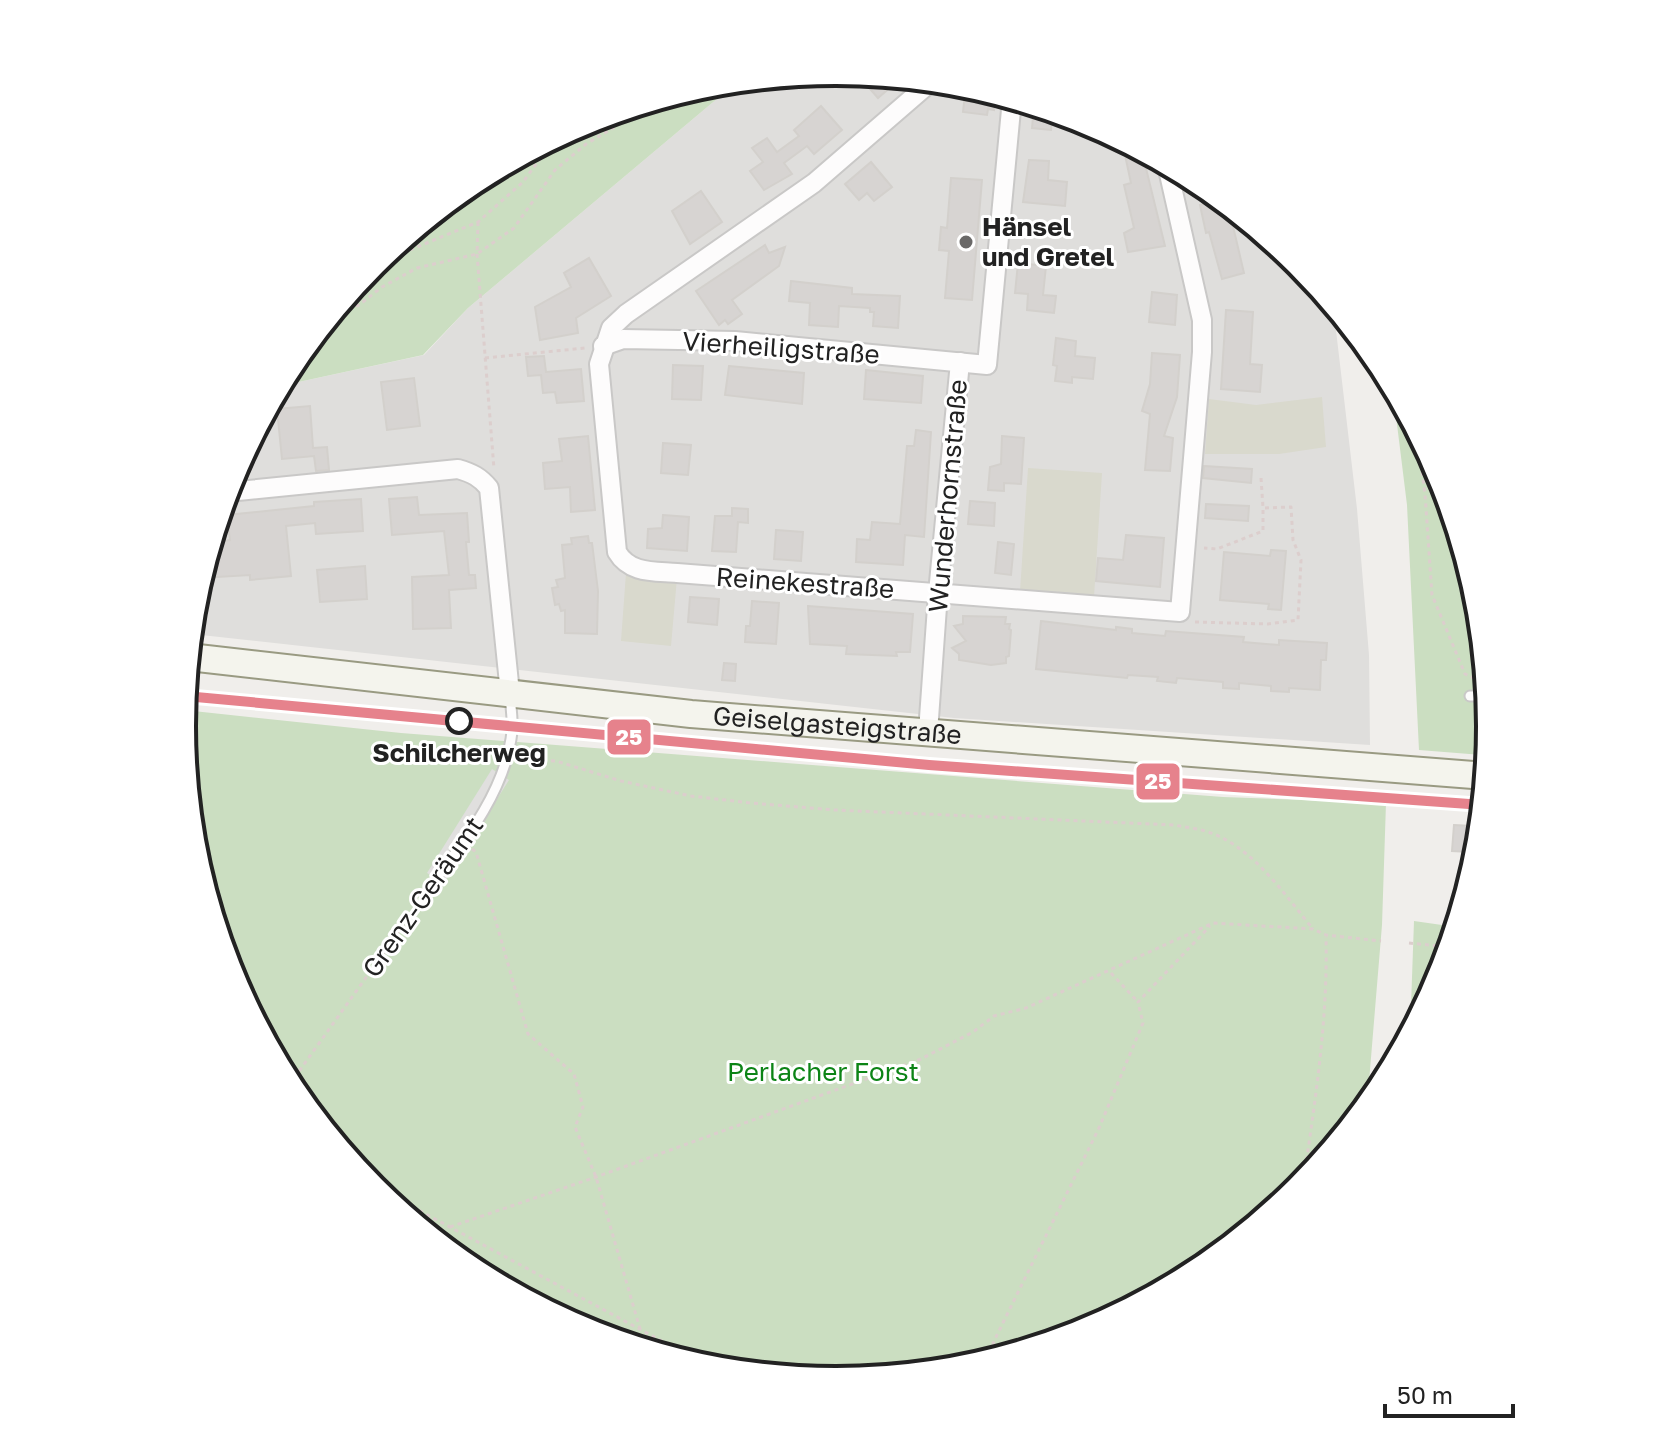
<svg xmlns="http://www.w3.org/2000/svg" width="1673" height="1452" font-family="'Golos Text',sans-serif">
  <rect width="100%" height="100%" fill="#f0eeeb"/>
  <g fill="#dfdedc">
    <polygon points="837,72 965,85 1087,122 1200,182 1299,264 1333,305 1357,509 1369,655 1370,745 954,718 192,634 195,598 232,475 280,386 424,355 468,308 737,82"/>
    <polygon points="1483,654 1490,726 1488,756 1482,755"/>
  </g>
  <g fill="#d9d9cd">
    <polygon points="1322,397 1326,447 1279,454 1205,454 1209,399 1256,405"/>
    <polygon points="1028,468 1102,473 1094,597 1020,592"/>
    <polygon points="626,573 677,578 671,646 621,641"/>
  </g>
  <g fill="#cbdec1">
    <polygon points="737,82 468,308 423,355 280,386 293,362 374,263 474,182 587,122 709,84"/>
    <polygon points="1392,384 1441,476 1478,599 1483,654 1482,755 1419,750 1407,505"/>
    <polygon points="184,710 401,733 1223,797 1386,803 1382,925 1367,1106 1299,1189 1199,1270 1086,1330 964,1368 836,1380 708,1367 586,1330 473,1270 374,1188 292,1089 232,976 195,853 183,726"/>
    <polygon points="1414,921 1456,927 1441,977 1410,1034"/>
  </g>
  <polygon fill="#e0dfde" points="492,769 509,780 444,883 427,873"/>
  <g fill="#d7d4d2" stroke="#d3d0cc" stroke-width="2">
    <polygon points="857,74 892,77 901,78 878,98"/>
    <polygon points="966,85 995,94 994,110 988,109 987,115 963,112"/>
    <polygon points="821,106 842,130 814,154 807,146 784,163 792,174 764,190 750,171 763,162 752,148 767,138 777,152 799,136 794,130"/>
    <polygon points="1034,106 1053,112 1051,130 1032,128"/>
    <polygon points="1122,141 1142,152 1165,246 1128,252 1124,233 1134,228 1124,185 1131,183"/>
    <polygon points="1029,160 1049,161 1048,180 1067,182 1065,206 1023,202"/>
    <polygon points="871,162 892,187 874,201 867,193 859,200 845,184"/>
    <polygon points="951,178 982,180 972,300 945,298 949,251 939,250 941,227 947,228"/>
    <polygon points="701,191 722,222 690,244 672,211"/>
    <polygon points="1221,200 1228,205 1244,273 1222,279 1209,232 1206,233 1200,205"/>
    <polygon points="765,245 769,253 785,247 779,266 732,300 742,314 728,324 725,320 719,325 696,291"/>
    <polygon points="589,258 611,296 576,318 578,333 540,340 535,307 571,287 564,273"/>
    <polygon points="1018,263 1046,266 1043,295 1056,296 1054,313 1027,310 1028,294 1015,293"/>
    <polygon points="791,281 852,288 852,294 900,296 898,328 873,326 874,312 870,312 870,308 839,306 838,327 809,325 810,303 789,301"/>
    <polygon points="1152,292 1177,295 1175,325 1149,322"/>
    <polygon points="1226,310 1253,312 1250,364 1262,365 1260,392 1221,389"/>
    <polygon points="1056,338 1076,341 1075,356 1095,358 1093,379 1072,377 1072,383 1055,381 1057,366 1053,365"/>
    <polygon points="1152,353 1180,355 1177,397 1164,436 1173,438 1170,471 1145,470 1150,414 1142,411 1150,384"/>
    <polygon points="544,356 546,372 581,369 584,401 557,403 555,392 543,393 541,375 528,376 526,357"/>
    <polygon points="673,365 703,366 701,400 672,399"/>
    <polygon points="729,366 804,373 802,404 725,395"/>
    <polygon points="866,370 923,376 921,403 864,399"/>
    <polygon points="414,378 420,426 387,430 381,382"/>
    <polygon points="310,406 313,448 327,447 329,470 316,471 314,456 282,459 277,409"/>
    <polygon points="916,430 931,432 924,537 905,535 903,565 856,562 857,539 870,540 872,522 900,524 907,446 914,446"/>
    <polygon points="588,436 595,510 571,512 570,487 545,489 543,463 562,461 559,439"/>
    <polygon points="1002,436 1024,438 1021,484 1004,483 1004,491 988,490 990,467 1001,464"/>
    <polygon points="663,443 691,445 688,475 661,473"/>
    <polygon points="1204,466 1252,469 1251,483 1203,478"/>
    <polygon points="417,497 419,515 467,513 469,542 466,542 469,575 475,575 476,588 449,590 451,628 413,629 412,577 449,575 444,531 392,535 389,499"/>
    <polygon points="361,499 363,531 316,534 315,523 286,526 291,576 250,580 250,575 201,578 212,542 230,540 227,515 314,506 314,502"/>
    <polygon points="970,501 995,503 994,526 968,524"/>
    <polygon points="1206,504 1249,506 1248,521 1205,518"/>
    <polygon points="732,508 748,509 748,523 738,522 736,552 712,551 715,516 732,516"/>
    <polygon points="663,515 689,517 687,551 647,548 648,529 662,528"/>
    <polygon points="776,530 803,532 801,561 774,559"/>
    <polygon points="1126,535 1164,538 1160,587 1096,581 1098,558 1123,560"/>
    <polygon points="588,536 589,543 592,543 598,591 597,634 565,633 565,610 561,611 559,604 555,605 552,588 558,587 556,580 565,578 562,545 572,544 571,538"/>
    <polygon points="998,542 1014,544 1011,575 995,573"/>
    <polygon points="1271,550 1286,551 1281,610 1268,609 1269,604 1220,600 1224,552 1270,556"/>
    <polygon points="365,566 367,599 320,602 317,570"/>
    <polygon points="690,597 719,599 717,625 688,622"/>
    <polygon points="752,601 779,603 776,644 745,642 746,626 750,626"/>
    <polygon points="808,606 913,614 910,652 896,652 897,656 846,654 847,646 810,644"/>
    <polygon points="963,616 1006,617 1005,624 1010,624 1009,629 1011,630 1009,656 1006,657 1006,663 991,665 959,660 959,654 952,648 966,641 954,626 963,624"/>
    <polygon points="1041,621 1116,630 1116,627 1132,629 1132,633 1165,636 1166,631 1244,637 1243,642 1279,645 1279,640 1327,643 1326,660 1321,660 1320,690 1289,688 1289,692 1271,691 1271,686 1239,683 1239,689 1223,688 1223,682 1177,678 1176,683 1157,681 1158,677 1128,675 1127,678 1036,669"/>
    <polygon points="724,663 736,664 735,681 722,680"/>
    <polygon points="1454,825 1472,826 1470,852 1452,851"/>
  </g>
  <g fill="none" stroke-linecap="round" stroke-linejoin="round">
    <defs>
      <g id="lane">
        <polyline points="1470,696 1488,696"/>
        <path d="M 436,879 C 467,838 503,792 511,739 C 514,724 511,710 510,695"/>
      </g>
      <g id="street">
        <path d="M 932,81 L 814,183 L 626,314 L 611,328 L 599,364 L 617,552 C 630,574 654,571 677,573 L 1180,612 L 1202,352 L 1202,320 L 1167,165"/>
        <polyline points="603,346 623,339 735,341 987,365 1012,99"/>
        <path d="M 228,492 L 458,469 C 472,473 480,477 489,488 L 510,693"/>
        <polyline points="928,732 938,593 960,362"/>
      </g>
      <g id="secondary">
        <path id="s1" d="M 189,657 L 691,714 L 1486,776"/>
      </g>
    </defs>
    <use href="#lane" stroke="#c9c8c7" stroke-width="13"/>
    <use href="#street" stroke="#c9c8c7" stroke-width="22"/>
    <use href="#secondary" stroke="#999a82" stroke-width="30"/>
    <g stroke="#dccecd" stroke-width="3" stroke-dasharray="4 4" stroke-linecap="butt">
      <polyline points="478,222 477,254 494,469"/>
      <polyline points="373,265 478,222 523,182 545,152 609,115"/>
      <polyline points="333,314 359,305 382,287 417,268 477,254 514,228 555,170 586,144 635,115 649,103"/>
      <polyline points="485,358 585,348"/>
      <polyline points="1417,432 1425,494 1432,595 1465,674 1477,680 1477,684"/>
      <polyline points="1261,478 1263,508"/>
      <polyline points="1195,622 1268,624 1298,620 1301,560 1293,540 1291,507 1263,508 1263,531 1217,549 1204,548"/>
      <path d="M 519,760 L 556,761 L 621,781 L 691,796 L 751,803 L 835,810 L 1174,825 C 1184,827 1195,828 1205,831 C 1251,844 1284,894 1313,929"/>
      <polyline points="472,849 476,852 528,1034 574,1074 583,1107 575,1127 596,1177 640,1329"/>
      <polyline points="1409,943 1449,947"/>
      <polyline points="1111,973 1138,1002"/>
      <polyline points="290,1084 429,889"/>
      <polyline points="370,1184 712,1368"/>
      <path d="M 1303,1184 C 1315,1102 1328,1020 1326,937"/>
      <polyline points="450,1227 596,1177 921,1059 973,1032 994,1016 1026,1008 1213,923 1313,929 1326,935 1381,941"/>
      <polyline points="987,1360 994,1341 1099,1128 1143,1023 1138,1002 1210,926"/>
    </g>
    <use href="#lane" stroke="#fdfcfc" stroke-width="9"/>
    <use href="#street" stroke="#fdfcfc" stroke-width="18"/>
    <use href="#secondary" stroke="#f4f4ed" stroke-width="26"/>
    <defs>
      <polyline id="tram-1" points="185,696 929,765 1483,805"/>
    </defs>
    <use href="#tram-1" stroke="#fff" stroke-width="16"/>
    <use href="#tram-1" stroke="#e6828c" stroke-width="10"/>
  </g>
  <circle fill="#6a6968" stroke="#fff" stroke-width="3" cx="966" cy="242" r="8"/>
  <circle fill="#fff" stroke="#222" stroke-width="4" cx="459" cy="721" r="12"/>
  <g text-anchor="middle" stroke-width="6" stroke-linejoin="round" paint-order="stroke">
    <g font-size="26" font-weight="bold" fill="#222" stroke="#fff" text-anchor="start">
      <text x="982" y="236">Hänsel<tspan x="982" dy="30">und Gretel</tspan></text>
    </g>
    <g font-size="26" fill="#222" stroke="#fff">
      <text transform="translate(781 348) rotate(4)" y="9">Vierheiligstraße</text>
      <text transform="translate(948 496) rotate(-85)" y="9">Wunderhornstraße</text>
      <text transform="translate(805 583) rotate(4)" y="9">Reinekestraße</text>
      <text dy="9" stroke="none"><textPath href="#s1" startOffset="652">Geiselgasteigstraße</textPath></text>
      <text transform="translate(423 897) rotate(-55)" y="9">Grenz-Geräumt</text>
    </g>
    <g font-size="26" font-weight="bold" fill="#222" stroke="#fff">
      <text x="459" y="762">Schilcherweg</text>
    </g>
    <g font-size="26" fill="#0c8416" stroke="#fff">
      <text x="823" y="1081">Perlacher Forst</text>
    </g>
  </g>
  <path d="M0 0H1673V1452H0ZM196 726a640 640 0 1 1 1280 0a640 640 0 1 1-1280 0Z" fill="#fff" fill-rule="evenodd"/>
  <path fill="none" stroke="#222" stroke-width="4" d="M196 726a640 640 0 1 1 1280 0a640 640 0 1 1-1280 0Z"/>
  <g stroke="#fff" stroke-width="3">
    <rect x="606" y="718" width="46" height="38" rx="8" fill="#e6828c"/>
    <rect x="1135" y="762" width="46" height="39" rx="8" fill="#e6828c"/>
  </g>
  <g font-size="22" text-anchor="middle" font-weight="bold" fill="#fff">
    <text x="629" y="745">25</text>
    <text x="1158" y="789">25</text>
  </g>
  <path d="M1385 1404v12h128v-12" fill="none" stroke="#222222" stroke-width="4"/>
  <text x="1397" y="1404" font-size="24" fill="#222222" stroke="#ffffff" stroke-width="6" paint-order="stroke">50 m</text>
</svg>
